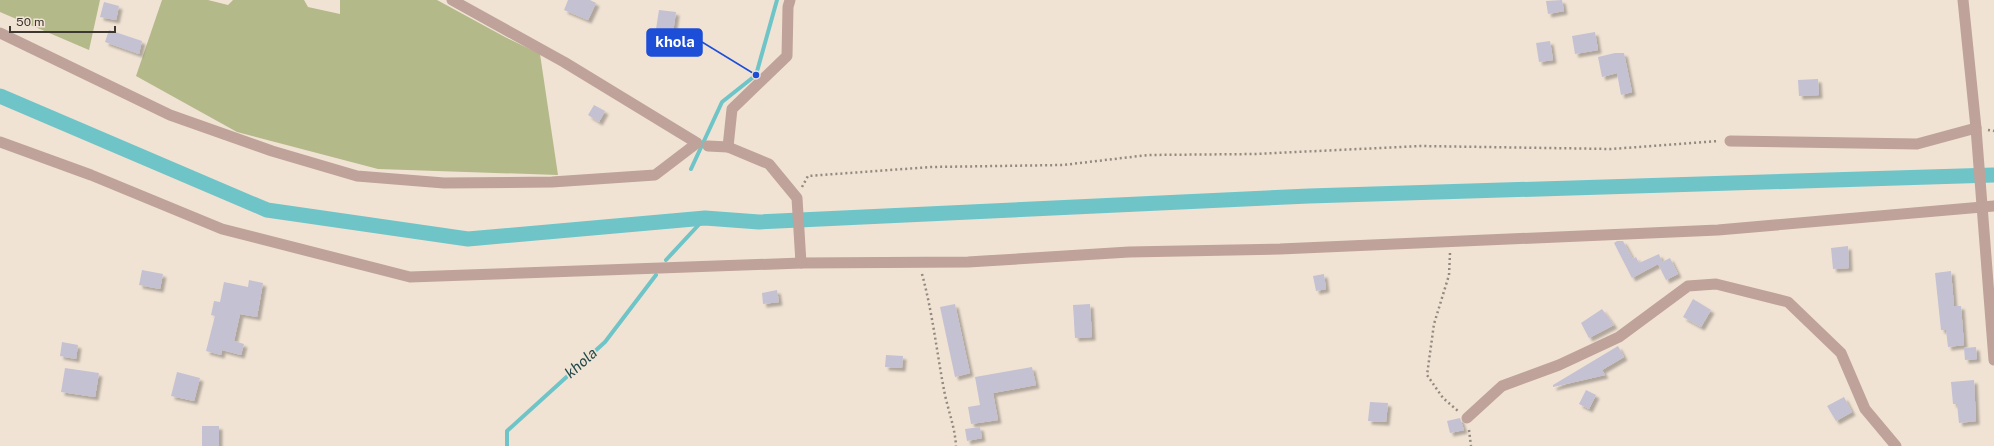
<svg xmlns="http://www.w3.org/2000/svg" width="1994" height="446" font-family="'Public Sans',sans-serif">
  <defs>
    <filter id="shadow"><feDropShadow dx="3.5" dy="3.5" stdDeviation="1" flood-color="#0004"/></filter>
  </defs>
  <rect width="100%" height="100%" fill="#f0e3d4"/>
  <g fill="#b3b989">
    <polygon points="0,0 100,0 89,50 0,12"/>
    <polygon points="162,0 208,0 228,5 233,0 304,0 308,7 340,14 340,0 437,0 505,37 540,54 558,175 378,169 237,132 136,76"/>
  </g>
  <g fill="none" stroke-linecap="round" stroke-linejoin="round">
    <g stroke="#6fc4c8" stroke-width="4">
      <polyline points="691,169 722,102 756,75 777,0"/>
      <polyline points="666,260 705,218"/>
      <polyline points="507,446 507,431 605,342 656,275"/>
    </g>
    <polyline stroke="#6fc4c8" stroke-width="15" points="0,96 267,210 468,239 705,218 759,222 1309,196 1994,175"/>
  </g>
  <g fill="#c4c1d3" filter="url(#shadow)">
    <polygon points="568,0 590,0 596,3 588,20 564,10"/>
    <polygon points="1562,0 1564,11 1548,14 1546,1"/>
    <polygon points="104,2 119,6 116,20 100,17"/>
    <polygon points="659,10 676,12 673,32 656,29"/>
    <polygon points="109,30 142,41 139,54 105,42"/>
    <polygon points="1595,32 1598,50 1575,54 1572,36"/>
    <polygon points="1550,41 1553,60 1539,62 1536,43"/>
    <polygon points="1615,53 1624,53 1632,92 1621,95 1617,73 1602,77 1598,57"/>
    <polygon points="1818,79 1819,95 1799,96 1798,80"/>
    <polygon points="594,105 605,111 599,122 588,115"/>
    <polygon points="1617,241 1623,241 1633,259 1636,257 1639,263 1659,254 1662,262 1670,258 1678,274 1666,280 1658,264 1632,278 1614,243"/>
    <polygon points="1848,246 1849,268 1833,269 1831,248"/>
    <polygon points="142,270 163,274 160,289 139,285"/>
    <polygon points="1951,271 1954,306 1961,306 1964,345 1948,347 1946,330 1941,330 1935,273"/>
    <polygon points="1324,274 1326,289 1316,291 1313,276"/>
    <polygon points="249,280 263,283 257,317 240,314 234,341 244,344 241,355 222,350 221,355 206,351 215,316 211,315 214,301 220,302 224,282 248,287"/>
    <polygon points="777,290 779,302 763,304 762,293"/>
    <polygon points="1693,299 1711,310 1701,327 1683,317"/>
    <polygon points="955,304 970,373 955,377 940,307"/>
    <polygon points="1090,304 1092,337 1075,338 1073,305"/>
    <polygon points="1602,309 1614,325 1589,338 1581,323"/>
    <polygon points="62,342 78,345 76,359 60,356"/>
    <polygon points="1618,346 1624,357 1602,370 1605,375 1553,387 1553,385"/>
    <polygon points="1976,347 1977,359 1965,360 1964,348"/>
    <polygon points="886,355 903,356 902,368 885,367"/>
    <polygon points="1032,367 1036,385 993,393 998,420 971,424 968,407 980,405 975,377"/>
    <polygon points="65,368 99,373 95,397 61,392"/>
    <polygon points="177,372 200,378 194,401 171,396"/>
    <polygon points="1974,380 1976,421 1959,423 1957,404 1953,404 1951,382"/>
    <polygon points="1586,390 1596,395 1589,409 1579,404"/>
    <polygon points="1844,397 1852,412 1836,421 1827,406"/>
    <polygon points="1370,402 1388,403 1386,422 1368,421"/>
    <polygon points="1460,418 1464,430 1450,433 1447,421"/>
    <rect x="202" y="426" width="17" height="20"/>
    <polygon points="980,427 982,438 967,441 965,429"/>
  </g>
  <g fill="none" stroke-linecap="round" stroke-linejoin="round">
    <g stroke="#92897f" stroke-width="2.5" stroke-dasharray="2 3" stroke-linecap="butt">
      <polyline points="1988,130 1994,131"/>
      <polyline points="802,187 808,176 931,167 1063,165 1148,155 1255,154 1421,146 1611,149 1719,141"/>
      <polyline points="1450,253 1449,275 1434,324 1427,375 1443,398 1458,411"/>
      <path d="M 922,274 C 933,314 937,355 945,395 C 949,413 955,428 956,446"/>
      <polyline points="1469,430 1471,446"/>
    </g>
    <g stroke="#bfa299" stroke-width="11">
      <polyline points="1963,0 1976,128 1994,360"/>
      <polyline points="0,33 170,115 272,151 357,176 444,183 552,182 655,175 697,143 564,62 452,0"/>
      <polyline points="1730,141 1917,144 1976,128"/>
      <polyline points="0,142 91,175 222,229 410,277 801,263 968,262 1129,252 1280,249 1718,230 1994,206"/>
      <polyline points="708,146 728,147 769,164 797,198 801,263"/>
      <polyline points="728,147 732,109 787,56 788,7 790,0"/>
      <polyline points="1467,418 1502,386 1559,365 1619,337 1688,286 1716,284 1788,302 1841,353 1865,409 1896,446"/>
    </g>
  </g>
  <g text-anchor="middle" stroke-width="3.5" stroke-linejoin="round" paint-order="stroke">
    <g font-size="15" font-style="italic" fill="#21494b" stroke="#f0e3d4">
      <text transform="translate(581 363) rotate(-42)" y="5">khola</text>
    </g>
  </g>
  <path fill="none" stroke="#1d4ed8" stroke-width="1.5" d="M756 75L702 42"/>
  <circle fill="#1d4ed8" stroke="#f0e3d4" stroke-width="1.5" cx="756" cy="75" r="4"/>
  <rect fill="#1d4ed8" stroke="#1d4ed8" stroke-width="1.5" x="647" y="29" width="55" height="27" rx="4"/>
  <g font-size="15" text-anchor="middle" font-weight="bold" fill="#fff">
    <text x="675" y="47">khola</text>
  </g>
  <path d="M10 26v6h105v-6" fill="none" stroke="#3c3731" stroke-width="2"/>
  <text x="16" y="26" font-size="12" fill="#3c3731" stroke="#f0e3d4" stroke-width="3" paint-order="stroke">50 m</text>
</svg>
